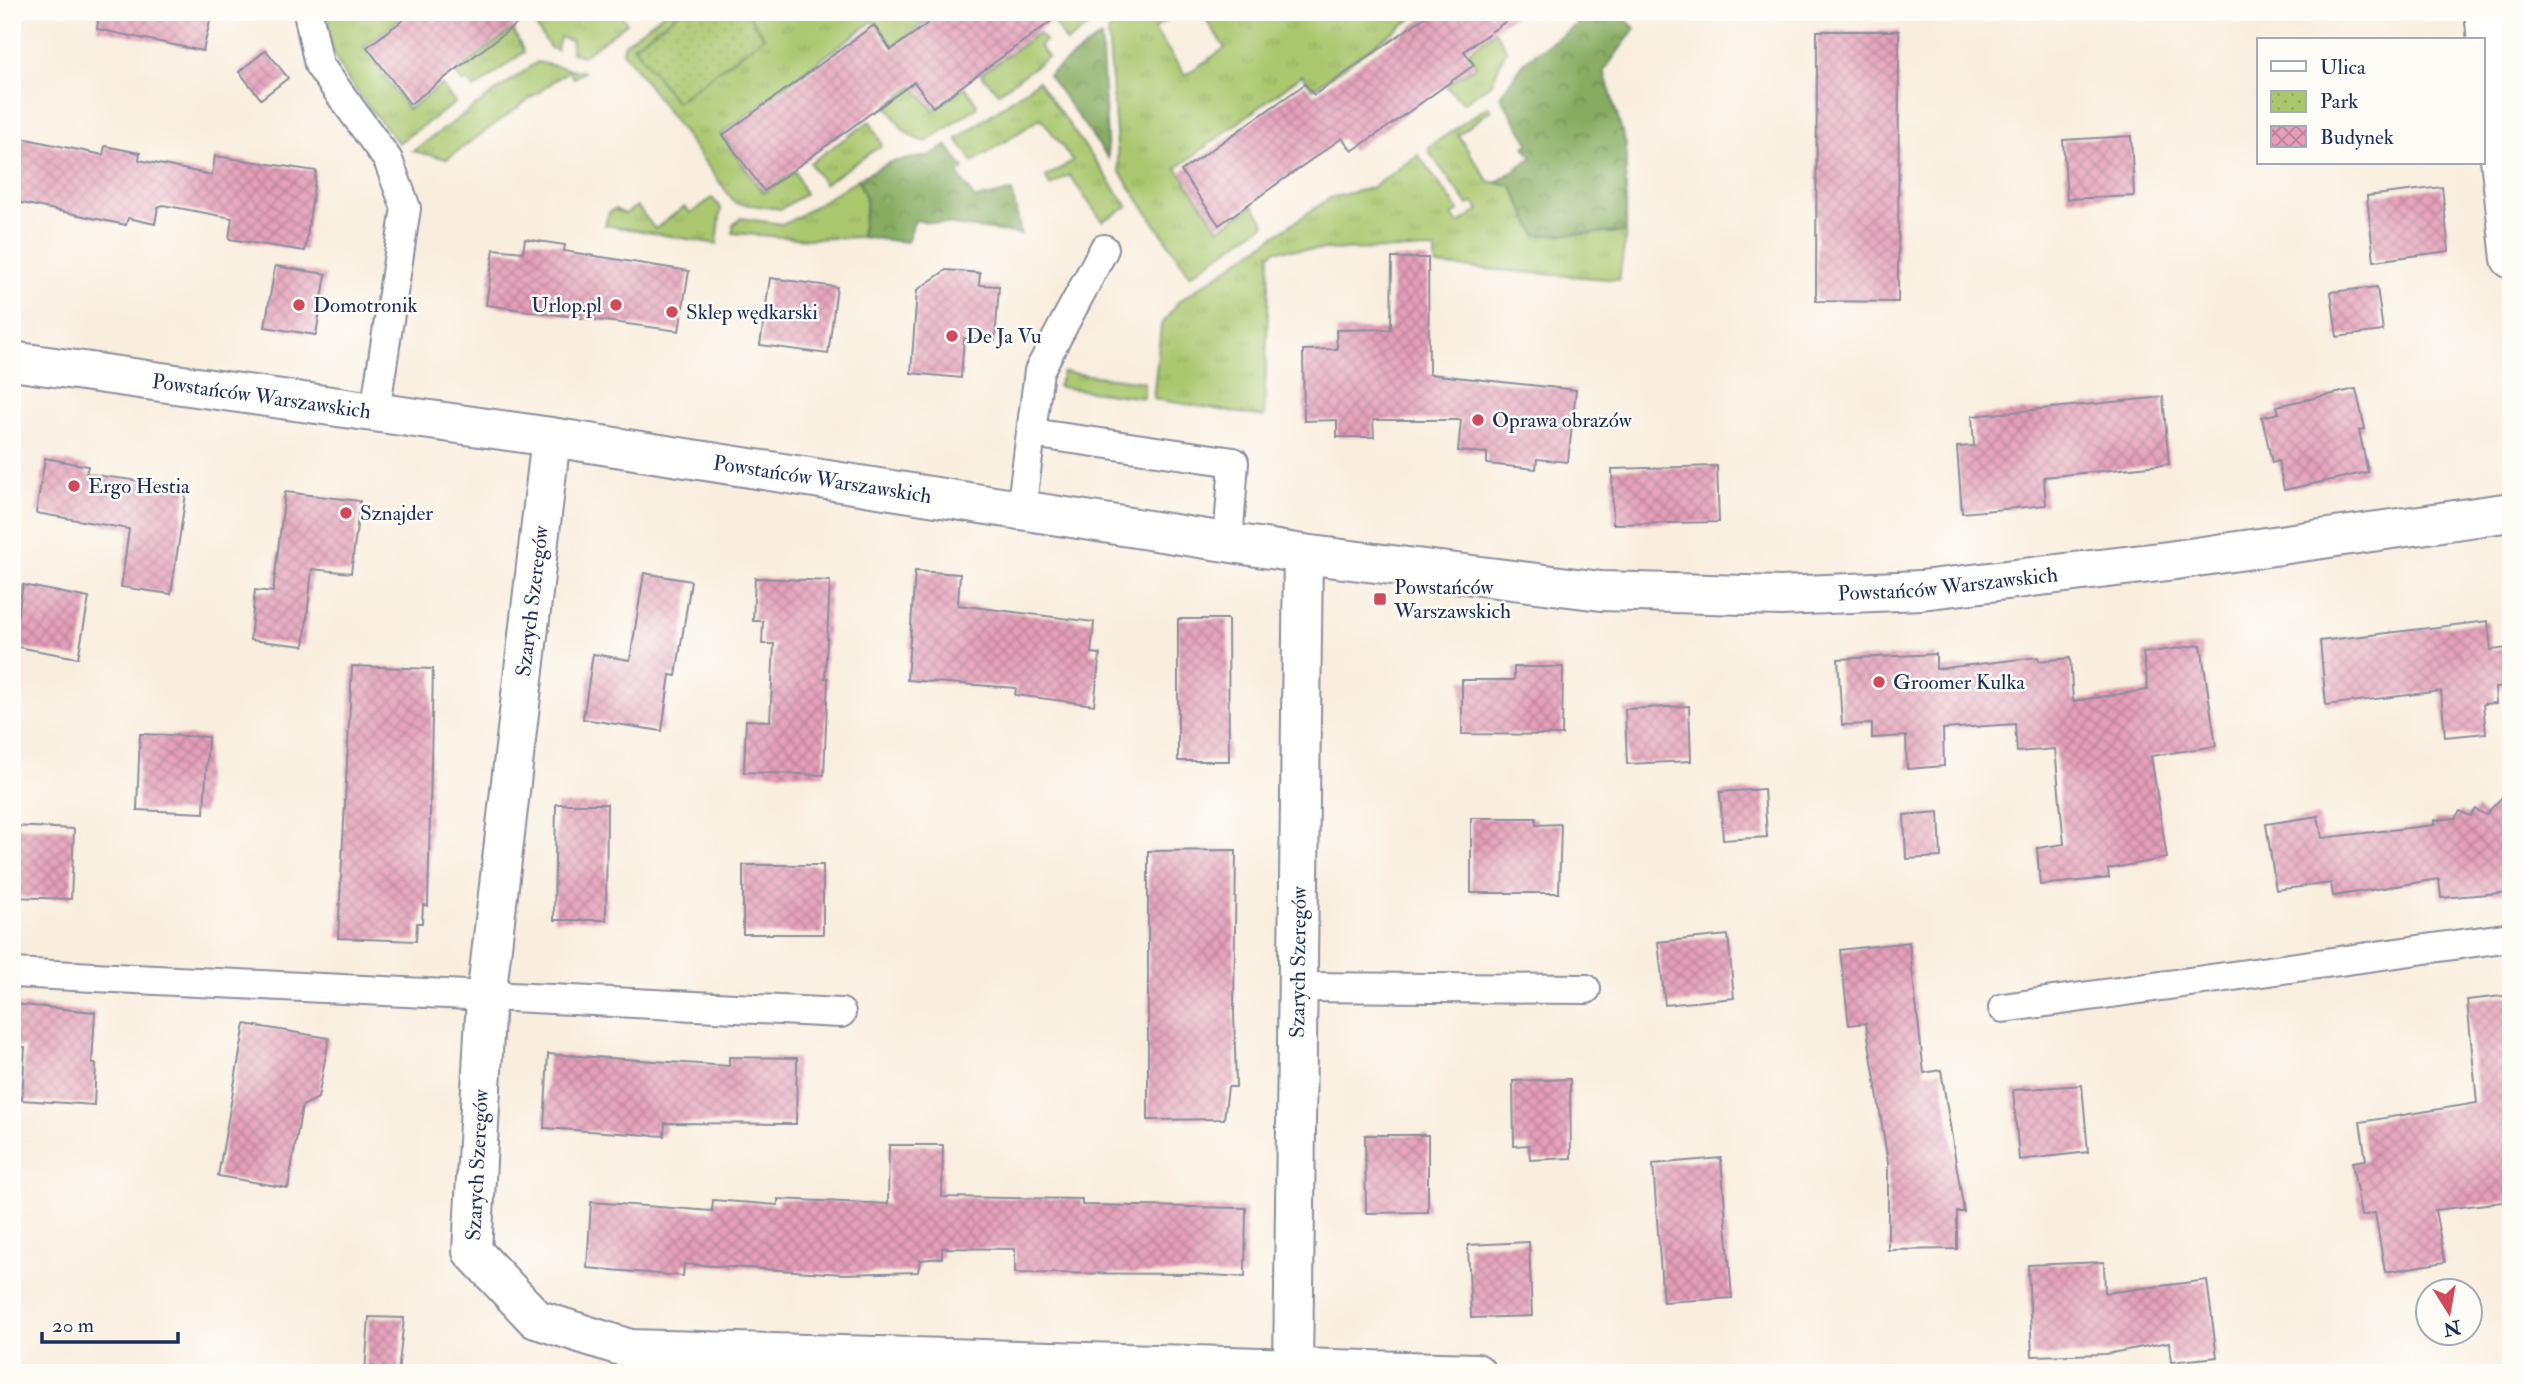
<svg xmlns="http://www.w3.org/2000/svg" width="2523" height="1385" font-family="'IM FELL Double Pica',serif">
  <defs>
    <pattern id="grass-tufts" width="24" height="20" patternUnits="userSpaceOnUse" patternTransform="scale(1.75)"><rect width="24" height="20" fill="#aac76e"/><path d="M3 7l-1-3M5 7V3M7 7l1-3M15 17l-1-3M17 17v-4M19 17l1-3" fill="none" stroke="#92ab62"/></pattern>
    <pattern id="forest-crowns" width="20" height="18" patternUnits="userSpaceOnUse" patternTransform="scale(1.75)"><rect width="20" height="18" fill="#87ac61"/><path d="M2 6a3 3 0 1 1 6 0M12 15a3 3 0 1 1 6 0" fill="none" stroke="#6e8c53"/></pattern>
    <pattern id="park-dots" width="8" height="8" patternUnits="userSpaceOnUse" patternTransform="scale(1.75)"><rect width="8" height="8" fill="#aac76e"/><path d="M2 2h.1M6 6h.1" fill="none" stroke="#92ab62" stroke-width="1.8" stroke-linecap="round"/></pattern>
    <pattern id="building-cross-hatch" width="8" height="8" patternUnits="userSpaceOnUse" patternTransform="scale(1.75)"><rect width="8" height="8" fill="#e59fb8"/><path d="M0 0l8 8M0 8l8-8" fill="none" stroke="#b98299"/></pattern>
  </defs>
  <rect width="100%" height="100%" fill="#fdfcf7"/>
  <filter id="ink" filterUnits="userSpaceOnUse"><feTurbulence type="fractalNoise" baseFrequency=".0143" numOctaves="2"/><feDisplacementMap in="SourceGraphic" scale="14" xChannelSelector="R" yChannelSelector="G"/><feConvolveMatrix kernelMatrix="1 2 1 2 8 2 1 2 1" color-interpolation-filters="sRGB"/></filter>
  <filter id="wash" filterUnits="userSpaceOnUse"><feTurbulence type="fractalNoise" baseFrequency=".00686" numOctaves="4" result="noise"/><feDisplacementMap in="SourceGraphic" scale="28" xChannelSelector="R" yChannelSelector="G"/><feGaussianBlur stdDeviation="1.57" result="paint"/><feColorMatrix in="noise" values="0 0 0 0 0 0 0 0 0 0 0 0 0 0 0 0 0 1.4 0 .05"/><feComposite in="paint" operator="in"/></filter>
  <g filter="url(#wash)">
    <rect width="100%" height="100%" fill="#f9eede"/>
    <g fill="url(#grass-tufts)" stroke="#627b66" stroke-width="2">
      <path d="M 330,12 L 409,12 L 364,47 L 408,109 L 441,85 L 455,103 L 398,143 C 371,107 319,61 330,12 Z"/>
      <polygon points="536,12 573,12 577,18 586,12 619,12 627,23 583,56 571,52 572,41 560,37 557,50 550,48 530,17"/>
      <polygon points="666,12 680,12 634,46 764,37 746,12 939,12 893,46 873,21 721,134 763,193 795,171 805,194 781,209 735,203 623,51 625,43"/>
      <polygon points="1067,12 1101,12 1101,13 1099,18 1067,42 1053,22"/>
      <polygon points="1120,12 1178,12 1154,29 1185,75 1225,48 1201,12 1421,12 1313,89 1302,75 1177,168 1219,229 1253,205 1265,224 1190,275 1119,171 1108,31 1119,24"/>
      <polygon points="513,29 524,52 474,89 467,80 463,83 455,73"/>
      <polygon points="1495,31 1506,49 1492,83 1463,103 1446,86 1476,66 1468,52"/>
      <polygon points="1039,33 1045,41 1039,46 1048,57 998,93 981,74"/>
      <polygon points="537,62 584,72 574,78 568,71 447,159 413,151"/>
      <polygon points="1038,81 1128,207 1102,221 1069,175 1050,186 1046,177 1073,161 1041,118 973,162 957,139"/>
      <path d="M 914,86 L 933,110 L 965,87 L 977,104 L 976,108 L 926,142 C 904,136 899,125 887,106 Z"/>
      <polygon points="1488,106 1491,110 1458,135 1489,182 1511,184 1536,235 1626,232 1619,280 1435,265 1435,249 1275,250 1270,255 1264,417 1153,399 1161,326 1178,302 1330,198 1371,188 1418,155 1459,211 1452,215 1458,224 1479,210 1474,202 1468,205 1429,152 1429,147"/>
      <polygon points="870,121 882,145 824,184 810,163"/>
      <polygon points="858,179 867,201 861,237 807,239 733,233 733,225 741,218 781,224 789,222"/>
      <polygon points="712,198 721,208 717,244 605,225 609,212 615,209 625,214 637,206 655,229 684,207 691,213"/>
      <polygon points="1063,372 1144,382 1144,398 1058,387"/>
    </g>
    <g fill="url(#forest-crowns)" stroke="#516e60" stroke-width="2">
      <polygon points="1595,12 1619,12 1635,28 1604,71 1626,145 1626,232 1536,235 1511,185 1496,183 1532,157 1524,147 1529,143 1500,96 1526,60"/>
      <polygon points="1101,36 1108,158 1048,75"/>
      <polygon points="947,145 964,169 958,174 975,199 1012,191 1021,234 915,220 907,242 861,237 867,201 858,179 890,162 929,156"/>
    </g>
    <polygon fill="url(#park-dots)" stroke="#627b66" stroke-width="2" points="680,12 746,12 764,37 676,102 634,46"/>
    <g id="blocks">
      <g fill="url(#building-cross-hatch)">
        <polygon points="99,12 212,12 203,51 97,29"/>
        <polygon points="414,12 533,12 410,104 367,47"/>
        <polygon points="943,12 1064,12 933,107 914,82 764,191 723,135 874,25 891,50"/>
        <polygon points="1432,12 1519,12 1464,51 1474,65 1389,126 1352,151 1342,138 1219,225 1181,171 1305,84 1314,95"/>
        <polygon points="1817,31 1899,31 1898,302 1816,301"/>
        <polygon points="266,50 288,78 261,99 239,72"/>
        <polygon points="12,136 103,155 105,146 140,153 139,160 212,175 215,156 316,171 305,251 229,239 232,218 163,205 158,207 155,224 128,218 126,225 12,201"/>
        <polygon points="2131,136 2134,196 2067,199 2063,140"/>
        <polygon points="2442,187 2449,251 2374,261 2367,196"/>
        <polygon points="525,239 565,245 564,251 689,271 679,331 486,305 494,249 523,252"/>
        <polygon points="1392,258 1428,258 1429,374 1576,390 1568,462 1537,459 1536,469 1487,464 1487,453 1458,451 1461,420 1373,420 1374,437 1337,437 1337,420 1304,421 1303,350 1337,349 1336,330 1391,329"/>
        <polygon points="275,266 326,274 316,335 265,327"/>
        <polygon points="946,270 980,273 979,285 999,286 995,341 964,338 961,378 911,373 917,290"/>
        <polygon points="770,278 837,287 828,354 760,345"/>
        <polygon points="2377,287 2383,331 2337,337 2331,292"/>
        <polygon points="2356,389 2365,429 2359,430 2368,472 2284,490 2278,461 2272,463 2262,417 2279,413 2277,406"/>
        <polygon points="2163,397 2169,464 2044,477 2046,505 1962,513 1957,447 1974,446 1972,416"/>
        <polygon points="45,458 88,466 86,474 187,487 171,594 121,587 129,529 36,513"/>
        <polygon points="1717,466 1719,522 1613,524 1612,469"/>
        <polygon points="285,492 360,501 351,573 312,569 304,646 250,640 255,590 273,592"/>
        <polygon points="915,571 960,574 958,605 1094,622 1091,653 1100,654 1094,705 1015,695 1016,688 907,680"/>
        <polygon points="644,573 691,581 676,676 670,675 662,731 583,719 593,654 630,660"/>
        <polygon points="755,578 830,581 825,678 828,678 824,775 744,772 746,720 770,721 774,644 762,644 763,621 753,621"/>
        <polygon points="23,585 89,598 78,658 12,646"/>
        <polygon points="1178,619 1228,619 1229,761 1178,761"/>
        <polygon points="2488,621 2491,650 2509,648 2511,687 2495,688 2496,703 2483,704 2486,733 2445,737 2441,691 2326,705 2320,641"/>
        <polygon points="2201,645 2216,746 2151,756 2167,858 2108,869 2109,878 2040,885 2037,848 2064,844 2055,749 2017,752 2015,724 1943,729 1944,766 1907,769 1906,736 1872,738 1872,724 1842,725 1838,659 1936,654 1936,669 2038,657 2039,661 2070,658 2073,701 2148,690 2143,653"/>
        <polygon points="352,666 433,669 428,906 423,905 422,923 417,923 416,941 338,938"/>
        <polygon points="1514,667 1563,667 1562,735 1462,734 1462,680 1514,680"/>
        <polygon points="1689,706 1691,761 1627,764 1625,709"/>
        <polygon points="140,734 208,737 204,813 137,810"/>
        <polygon points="2511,788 2511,892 2441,898 2439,879 2333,896 2331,883 2276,890 2266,824 2318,816 2322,838 2434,825 2434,820 2455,818 2460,811 2470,816 2476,809 2485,815"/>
        <polygon points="1764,789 1767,837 1723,840 1720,792"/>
        <polygon points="556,804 607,804 606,920 554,920"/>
        <polygon points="1939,812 1941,857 1906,859 1904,815"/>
        <polygon points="1471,818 1536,818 1536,825 1561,824 1559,893 1471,893"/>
        <polygon points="12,826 74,829 71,899 12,897"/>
        <polygon points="1236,850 1234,1012 1236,1087 1228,1087 1224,1119 1148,1120 1148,851"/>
        <rect x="743" y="865" width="80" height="69"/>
        <polygon points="1728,935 1734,998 1665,1005 1658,942"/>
        <polygon points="1909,942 1924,1073 1941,1070 1964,1212 1957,1212 1957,1249 1888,1250 1888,1163 1866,1023 1849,1025 1840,950"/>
        <polygon points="2511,995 2511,1201 2435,1210 2445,1262 2385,1272 2375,1213 2361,1216 2352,1162 2366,1160 2360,1122 2477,1103 2467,1000"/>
        <polygon points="12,1004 95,1012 92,1064 96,1064 94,1105 22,1100 25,1047 12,1047"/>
        <polygon points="245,1024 329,1038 318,1098 302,1106 288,1188 218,1176"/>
        <polygon points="548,1054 729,1066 729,1057 797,1058 796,1124 665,1123 664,1136 544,1128"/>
        <polygon points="1570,1079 1571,1158 1530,1160 1529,1145 1514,1146 1513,1081"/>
        <polygon points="2082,1085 2088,1152 2019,1160 2013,1090"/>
        <polygon points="1365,1135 1428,1135 1428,1212 1366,1213"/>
        <polygon points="889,1145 943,1145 942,1197 1082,1199 1082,1205 1246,1208 1245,1277 1193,1274 1015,1273 1015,1249 942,1248 942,1258 920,1260 918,1272 843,1274 684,1264 683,1276 587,1268 591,1202 712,1211 713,1200 778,1205 778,1199 888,1204"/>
        <polygon points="1721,1158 1732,1298 1663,1302 1653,1164"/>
        <polygon points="1529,1242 1532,1316 1471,1318 1468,1245"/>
        <polygon points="2104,1262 2105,1293 2207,1280 2217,1357 2171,1362 2169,1342 2106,1354 2032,1356 2028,1265"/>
        <polygon points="369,1317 404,1318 398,1373 365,1373"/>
      </g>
    </g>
  </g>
  <g filter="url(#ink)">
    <use href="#blocks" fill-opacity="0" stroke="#8a8e9e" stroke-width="2"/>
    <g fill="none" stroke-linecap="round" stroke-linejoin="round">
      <defs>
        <g id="service">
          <polyline points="308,12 319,65 388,160 406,208 375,412"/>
          <polyline points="1104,249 1039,371 1031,433 1234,462 1228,542"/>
          <polyline points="1021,511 1031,433"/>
          <polyline points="12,973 841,1013"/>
          <polyline points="1298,987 1586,989"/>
          <polyline points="2003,1008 2511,937"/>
        </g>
        <g id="minor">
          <polyline points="2484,12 2511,259"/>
          <polyline points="551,437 486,998 472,1251 536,1319 630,1349 1476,1373"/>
          <path id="s1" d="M 1293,1370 L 1303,554"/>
        </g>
        <g id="tertiary">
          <path id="s2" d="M 12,361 L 551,437 L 1303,554 L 1601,591 L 1781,596 L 1921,590 L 2168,561 L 2511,512"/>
        </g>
      </defs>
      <use href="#service" stroke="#8a8e9e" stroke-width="32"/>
      <use href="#minor" stroke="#8a8e9e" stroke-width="42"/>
      <use href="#tertiary" stroke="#8a8e9e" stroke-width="42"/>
      <use href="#service" stroke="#fff" stroke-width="28"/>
      <use href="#minor" stroke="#fff" stroke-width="38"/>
      <use href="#tertiary" stroke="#fff" stroke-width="38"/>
    </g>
  </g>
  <g fill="#d1495b" stroke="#fdfcf7" stroke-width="2.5">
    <circle cx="299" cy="305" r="7"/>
    <circle cx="616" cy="305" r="7"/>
    <circle cx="672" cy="312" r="7"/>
    <circle cx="952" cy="336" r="7"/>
    <circle cx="1478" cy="420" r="7"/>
    <circle cx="74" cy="486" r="7"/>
    <circle cx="346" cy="513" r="7"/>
    <rect x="1373" y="592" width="14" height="14" rx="3.5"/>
    <circle cx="1879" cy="682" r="7"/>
  </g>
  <g text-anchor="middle" stroke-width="5" stroke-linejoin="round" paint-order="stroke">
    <g font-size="21" fill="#1b2f5e" stroke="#fdfcf7" text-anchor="start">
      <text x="313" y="312">Domotronik</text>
      <text x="602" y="312" text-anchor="end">Urlop.pl</text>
      <text x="686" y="319">Sklep wędkarski</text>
      <text x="966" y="343">De Ja Vu</text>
      <text x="1492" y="427">Oprawa obrazów</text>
      <text x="88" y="493">Ergo Hestia</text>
      <text x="360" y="520">Sznajder</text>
      <text x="1394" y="594">Powstańców<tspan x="1394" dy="24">Warszawskich</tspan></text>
      <text x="1893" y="689">Groomer Kulka</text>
    </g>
    <g font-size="21" fill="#1b2f5e" stroke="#fdfcf7">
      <text dy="7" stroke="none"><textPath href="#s2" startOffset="252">Powstańców Warszawskich</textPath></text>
      <text dy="7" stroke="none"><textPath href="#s2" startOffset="819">Powstańców Warszawskich</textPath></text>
      <text dy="7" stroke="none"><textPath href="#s2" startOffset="1953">Powstańców Warszawskich</textPath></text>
      <text transform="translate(532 601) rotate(-83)" y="7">Szarych Szeregów</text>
      <text dy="7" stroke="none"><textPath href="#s1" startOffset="408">Szarych Szeregów</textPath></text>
      <text transform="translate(477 1165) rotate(-87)" y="7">Szarych Szeregów</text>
    </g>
  </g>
  <rect width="2523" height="1385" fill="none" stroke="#fdfcf7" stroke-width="42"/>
  <rect x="2257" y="38" width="228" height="126" fill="#fdfcf7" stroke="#a3aaba" stroke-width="2"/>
  <rect x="2271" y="61" width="35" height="10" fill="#ffffff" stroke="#a3aaba" stroke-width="2"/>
  <text x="2320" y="74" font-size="21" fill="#1b2f5e">Ulica</text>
  <rect x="2271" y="91" width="35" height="21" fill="url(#park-dots)" stroke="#a3aaba" stroke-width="2"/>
  <text x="2320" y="108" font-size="21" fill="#1b2f5e">Park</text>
  <rect x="2271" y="126" width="35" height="21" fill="url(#building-cross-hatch)" stroke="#a3aaba" stroke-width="2"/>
  <text x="2320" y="144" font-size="21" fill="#1b2f5e">Budynek</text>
  <g transform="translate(2449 1312) rotate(169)"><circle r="33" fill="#fdfcf7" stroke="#a3aaba" stroke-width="2"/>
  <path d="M0-5L12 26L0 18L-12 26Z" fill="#d1495b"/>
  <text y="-10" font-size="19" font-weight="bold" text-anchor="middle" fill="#1b2f5e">N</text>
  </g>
  <path d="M42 1332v10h136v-10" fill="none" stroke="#1b2f5e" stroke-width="3.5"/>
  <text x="52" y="1332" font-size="21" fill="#1b2f5e" stroke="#fdfcf7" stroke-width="5" paint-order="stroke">20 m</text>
</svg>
